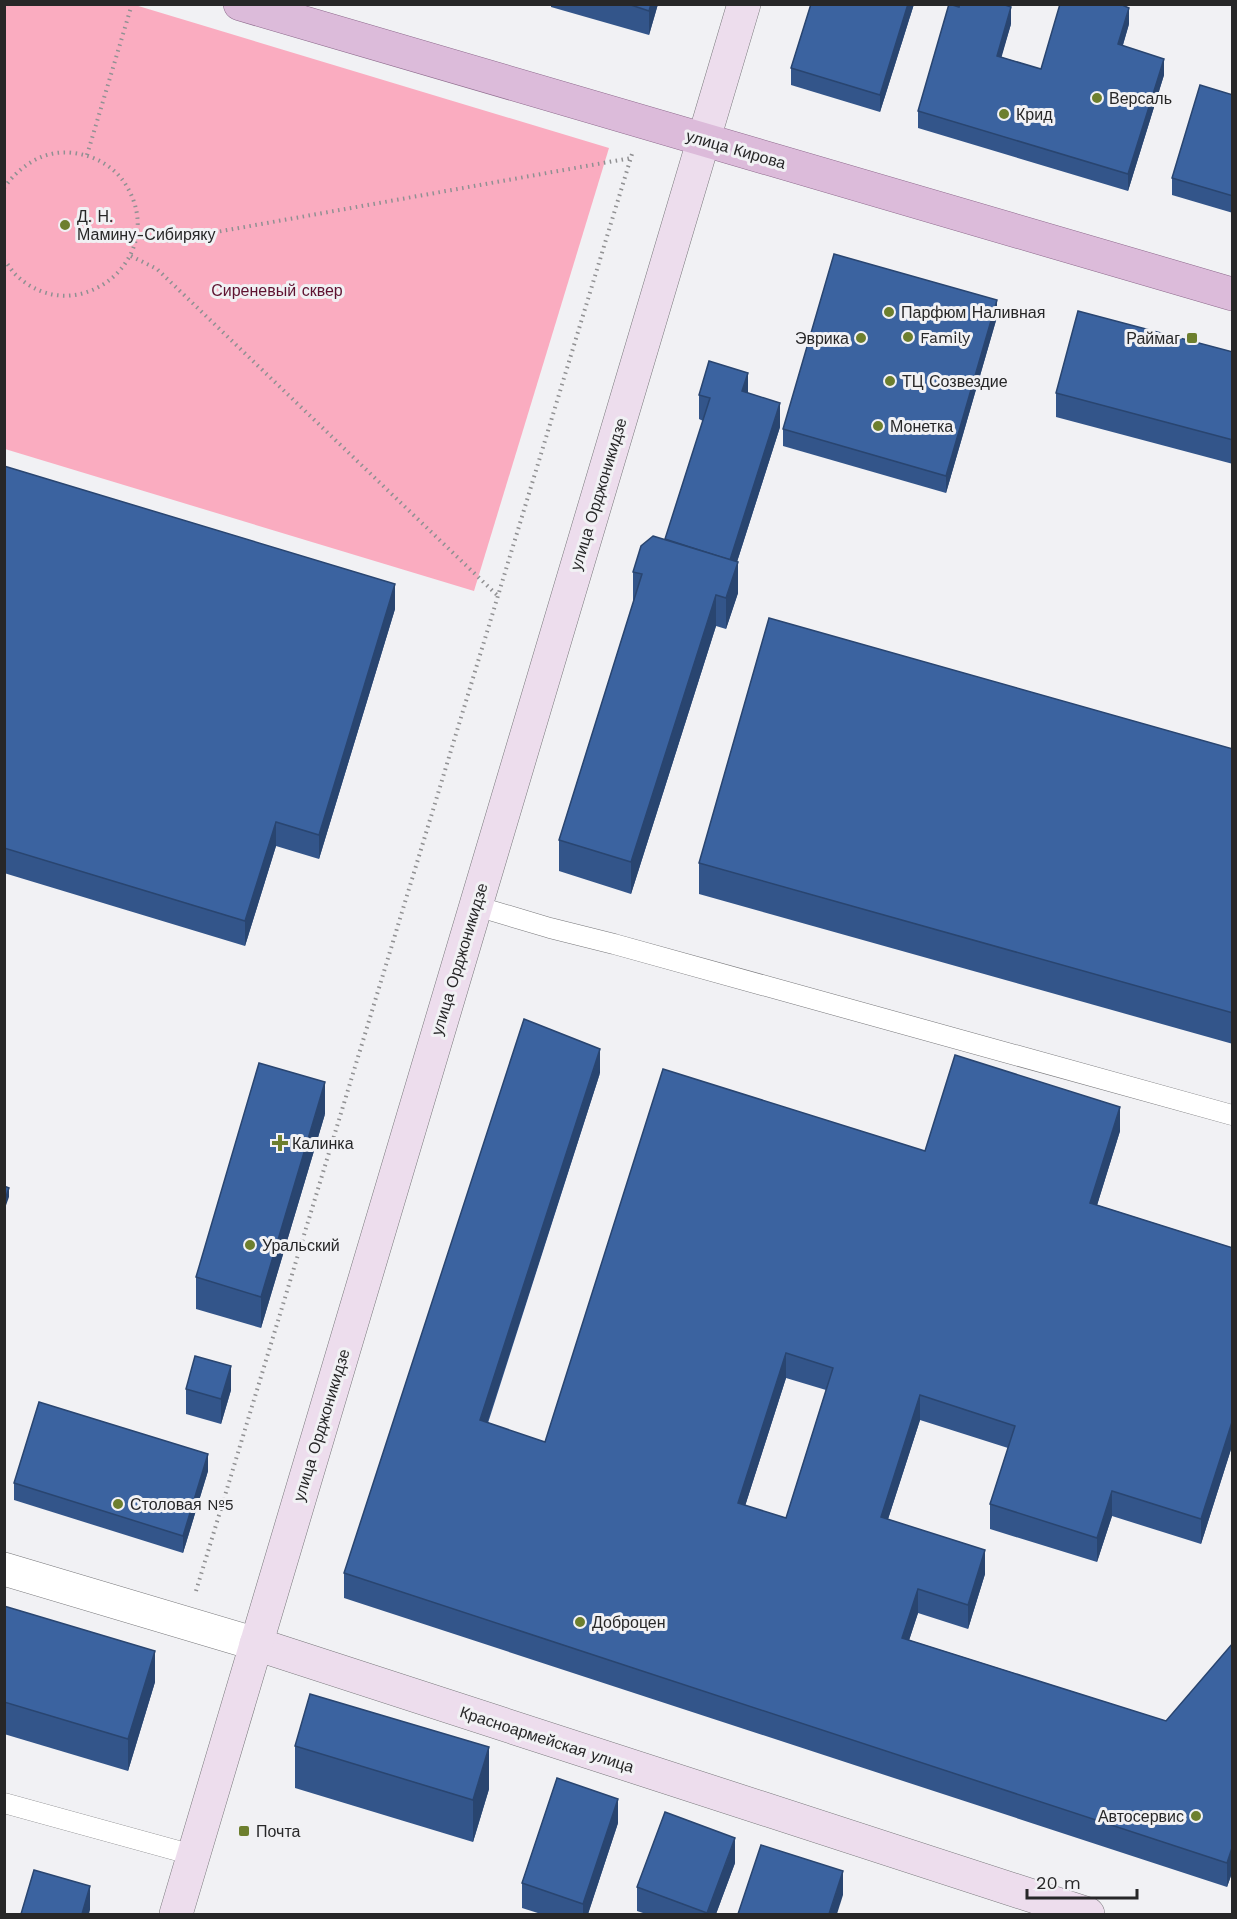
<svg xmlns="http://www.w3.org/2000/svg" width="1237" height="1919" font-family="'Work Sans',sans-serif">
  <rect width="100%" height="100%" fill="#f1f1f4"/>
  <polygon fill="#faacc0" points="4,5 135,5 609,148 474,591 5,449"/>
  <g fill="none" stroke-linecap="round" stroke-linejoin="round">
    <defs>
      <g id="lane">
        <polyline points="476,906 550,928 614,944 1232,1115"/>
        <polyline points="4,1803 193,1855"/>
      </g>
      <polyline id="street" points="4,1569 256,1644"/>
      <g id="secondary">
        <polyline points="256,1644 1088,1914"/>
        <polyline points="176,1914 744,4"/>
      </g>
      <polyline id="primary" points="240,4 1232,294"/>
    </defs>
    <use href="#lane" stroke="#77777a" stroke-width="21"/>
    <use href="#street" stroke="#77777a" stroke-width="34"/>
    <use href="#secondary" stroke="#77777a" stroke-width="34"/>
    <use href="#primary" stroke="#8d6a8c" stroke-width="34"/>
    <g stroke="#909092" stroke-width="4" stroke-dasharray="1.5 4.5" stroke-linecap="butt">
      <polyline points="87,155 132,4"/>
      <path d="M 4,188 C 20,165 45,149 74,153 C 95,156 114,166 126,185 C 171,258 76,334 15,274 C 11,270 8,264 4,260"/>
      <polyline points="137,237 166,241 631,158"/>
      <polyline points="131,256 157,269 498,596"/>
      <polyline points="196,1591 632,154"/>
    </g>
    <use href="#lane" stroke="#fff" stroke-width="20"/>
    <use href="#street" stroke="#fff" stroke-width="33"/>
    <use href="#secondary" stroke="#eddded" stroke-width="33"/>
    <use href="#primary" stroke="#dcbbda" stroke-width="33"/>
  </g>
  <g fill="#33558a" fill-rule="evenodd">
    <polygon points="551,4 658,4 649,35 551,7"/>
    <polygon points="811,4 914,4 880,112 791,85 791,68"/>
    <polygon points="1011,24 1001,57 1041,69 1129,24 1123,45 1164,75 1128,191 918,128 918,111"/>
    <polygon points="1233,95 1233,213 1172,195 1172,178"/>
    <polygon points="997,317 946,493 783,446 783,429"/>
    <polygon points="1233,352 1233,464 1056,417 1056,393"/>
    <polygon points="748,393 780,427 737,562 738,593 726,629 716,626 631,894 559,871 559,840 633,603 633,572 665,539 703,421 699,419 699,395"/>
    <polygon points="4,466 395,609 319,859 276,846 245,946 4,873"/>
    <polygon points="1233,749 1233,1044 699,894 699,863"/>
    <path d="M 600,1073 L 488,1423 L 545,1442 L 925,1151 L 1120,1131 L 1097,1205 L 1233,1248 L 1233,1443 L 1201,1544 L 1112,1516 L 1097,1562 L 990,1529 L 990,1504 L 1008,1448 L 920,1420 L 888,1519 L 985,1574 L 968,1629 L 918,1613 L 909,1640 L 1166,1721 L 1233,1643 L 1233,1870 L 1227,1887 L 344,1598 L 344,1573 ZM 786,1378 L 826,1390 L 786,1518 L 745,1506 Z"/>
    <polygon points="325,1114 261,1328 196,1309 196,1277"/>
    <polygon points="186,1389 231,1390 221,1424 186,1414"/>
    <polygon points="208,1471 183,1553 14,1500 14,1483"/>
    <polygon points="4,1606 155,1682 128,1771 4,1734"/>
    <polygon points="295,1746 489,1789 473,1842 295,1788"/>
    <polygon points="618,1823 588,1914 541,1914 522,1908 522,1883"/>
    <polygon points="735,1863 716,1914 646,1914 637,1911 637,1887"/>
  </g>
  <g fill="#294570">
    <polygon points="651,4 658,4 649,35 649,11"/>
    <polygon points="908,4 914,4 880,112 880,95"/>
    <polygon points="1011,7 1011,24 997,73 997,56"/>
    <polygon points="1129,8 1129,24 1118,61 1118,44"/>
    <polygon points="1164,59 1164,75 1128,191 1128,174"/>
    <polygon points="997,300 997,317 946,493 946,476"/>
    <polygon points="748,373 748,398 742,391"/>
    <polygon points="780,403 780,427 728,590 728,566"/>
    <polygon points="738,562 738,593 726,629 726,598"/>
    <polygon points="395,584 395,609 319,859 319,835"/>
    <polygon points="716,595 716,626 631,894 631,862"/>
    <polygon points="276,822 276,846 245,946 245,921"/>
    <polygon points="600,1049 600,1073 480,1445 480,1420"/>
    <polygon points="325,1082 325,1114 261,1328 261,1297"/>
    <polygon points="1120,1107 1120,1131 1090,1228 1090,1203"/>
    <polygon points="9,1188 9,1197 4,1211 4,1202"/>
    <polygon points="786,1353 786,1378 738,1528 738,1503"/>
    <polygon points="231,1366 231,1390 221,1424 221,1399"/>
    <polygon points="920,1395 920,1420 881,1541 881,1517"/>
    <polygon points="1233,1419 1233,1443 1201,1544 1201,1519"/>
    <polygon points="208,1454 208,1471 183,1553 183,1536"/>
    <polygon points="1112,1491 1112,1516 1097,1562 1097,1538"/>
    <polygon points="985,1550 985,1574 968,1629 968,1605"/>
    <polygon points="918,1589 918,1613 902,1662 902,1638"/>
    <polygon points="155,1651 155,1682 128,1771 128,1739"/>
    <polygon points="489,1747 489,1789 473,1842 473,1800"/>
    <polygon points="618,1799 618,1823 588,1914 583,1914 583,1904"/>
    <polygon points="735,1838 735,1863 716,1914 707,1914"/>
    <polygon points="1233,1845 1233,1870 1227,1887 1227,1863"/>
    <polygon points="843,1871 843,1895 837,1914 829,1914"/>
    <polygon points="90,1886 90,1910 89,1914 82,1914"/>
  </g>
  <g fill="#3b63a0" stroke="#294570" stroke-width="1.5" fill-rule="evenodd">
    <polygon points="628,4 651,4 649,11"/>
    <polygon points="811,4 908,4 880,95 791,68"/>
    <polygon points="949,4 959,7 960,4 1002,4 1011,7 997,56 1041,69 1060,4 1120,4 1129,8 1118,44 1164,59 1128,174 918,111"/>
    <polygon points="1200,85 1233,95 1233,196 1172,178"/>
    <polygon points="834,254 997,300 946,476 783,429"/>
    <polygon points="1078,311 1233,352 1233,440 1056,393"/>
    <polygon points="709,361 748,373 742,391 780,403 730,560 665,539 710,398 699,395"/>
    <polygon points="4,466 395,584 319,835 276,822 245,921 4,848"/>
    <polygon points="653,536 738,562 726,598 716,595 631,862 559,840 642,574 633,572 641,546"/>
    <polygon points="769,618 1233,749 1233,1013 699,863"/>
    <path d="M 524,1019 L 600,1049 L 480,1420 L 545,1442 L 663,1069 L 925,1151 L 955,1055 L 1120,1107 L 1090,1203 L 1233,1248 L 1233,1419 L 1201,1519 L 1112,1491 L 1097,1538 L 990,1504 L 1015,1426 L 920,1395 L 881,1517 L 985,1550 L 968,1605 L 918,1589 L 902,1638 L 1166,1721 L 1233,1643 L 1233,1845 L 1227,1863 L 344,1573 ZM 786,1353 L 833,1368 L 786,1518 L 738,1503 Z"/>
    <polygon points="259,1063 325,1082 261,1297 196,1277"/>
    <polygon points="4,1186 9,1188 4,1202"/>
    <polygon points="195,1356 231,1366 221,1399 186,1389"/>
    <polygon points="39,1402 208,1454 183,1536 14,1483"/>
    <polygon points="4,1606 155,1651 128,1739 4,1702"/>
    <polygon points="310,1694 489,1747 473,1800 295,1746"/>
    <polygon points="557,1778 618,1799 583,1904 522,1883"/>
    <polygon points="665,1812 735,1838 707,1913 637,1887"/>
    <polygon points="761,1845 843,1871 829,1914 738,1914"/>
    <polygon points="34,1870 90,1886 82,1914 21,1914"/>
  </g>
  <g fill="#6d7f2e" stroke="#f1f1f4" stroke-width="2">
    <circle cx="1097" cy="98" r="6"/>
    <circle cx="1004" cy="114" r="6"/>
    <circle cx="65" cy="225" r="6"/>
    <circle cx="889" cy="312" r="6"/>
    <circle cx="908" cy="337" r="6"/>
    <circle cx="861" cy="338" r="6"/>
    <rect x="1186" y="332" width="12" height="12" rx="3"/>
    <circle cx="890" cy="381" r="6"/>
    <circle cx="878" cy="426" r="6"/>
    <path d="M277 1134h6v6h6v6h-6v6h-6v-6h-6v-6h6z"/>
    <circle cx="250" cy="1245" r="6"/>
    <circle cx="118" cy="1504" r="6"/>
    <circle cx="580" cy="1622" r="6"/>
    <circle cx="1196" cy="1816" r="6"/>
    <rect x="238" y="1825" width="12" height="12" rx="3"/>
  </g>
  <g text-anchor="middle" stroke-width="6" stroke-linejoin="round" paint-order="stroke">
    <g font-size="16" fill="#272728" stroke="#f1f1f4" text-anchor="start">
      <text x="1109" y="104">Версаль</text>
      <text x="1016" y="120">Крид</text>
      <text x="77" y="222">Д. Н.<tspan x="77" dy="18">Мамину-Сибиряку</tspan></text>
      <text x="901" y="318">Парфюм Наливная</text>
      <text x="920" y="343">Family</text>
      <text x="849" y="344" text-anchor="end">Эврика</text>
      <text x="1180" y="344" text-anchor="end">Раймаг</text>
      <text x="902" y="387">ТЦ Созвездие</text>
      <text x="890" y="432">Монетка</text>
      <text x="292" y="1149">Калинка</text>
      <text x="262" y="1251">Уральский</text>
      <text x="130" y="1510">Столовая №5</text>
      <text x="592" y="1628">Доброцен</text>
      <text x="1184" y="1822" text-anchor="end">Автосервис</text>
      <text x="256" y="1837">Почта</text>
    </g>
    <g font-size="16" fill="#272728" stroke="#f1f1f4">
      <text transform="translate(736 149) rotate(16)" y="6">улица Кирова</text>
      <text transform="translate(598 494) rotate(-73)" y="6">улица Орджоникидзе</text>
      <text transform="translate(459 959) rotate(-73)" y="6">улица Орджоникидзе</text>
      <text transform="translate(321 1425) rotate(-73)" y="6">улица Орджоникидзе</text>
      <text transform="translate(547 1739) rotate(18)" y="6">Красноармейская улица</text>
    </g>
    <g font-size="16" fill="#5f1230" stroke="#f1f1f4">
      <text x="277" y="296">Сиреневый сквер</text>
    </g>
  </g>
  <rect width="1237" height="1919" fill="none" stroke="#272728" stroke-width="12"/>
  <path d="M1027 1889v9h110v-9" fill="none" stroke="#272728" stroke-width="3"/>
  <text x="1036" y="1889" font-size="18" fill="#272728" stroke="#f1f1f4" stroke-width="4.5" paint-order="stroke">20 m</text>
</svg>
